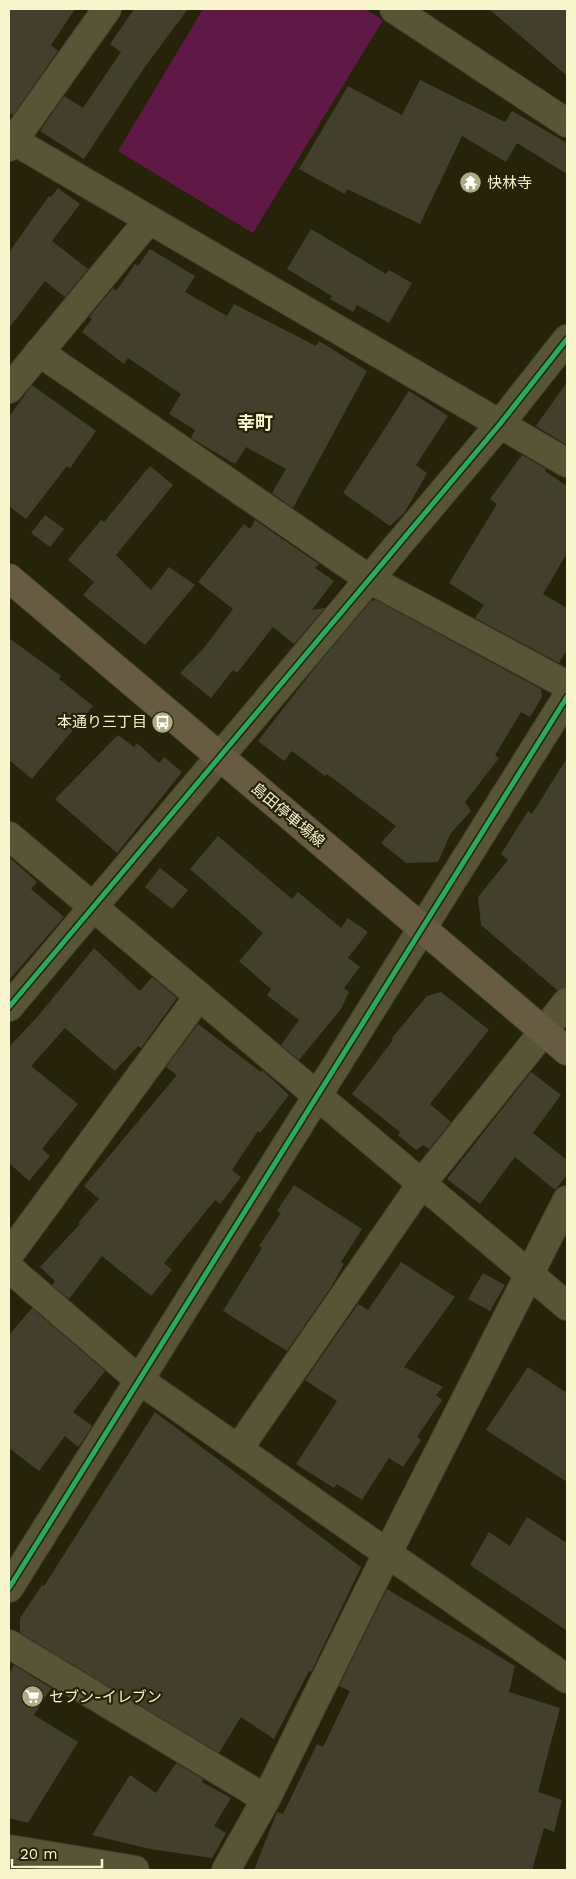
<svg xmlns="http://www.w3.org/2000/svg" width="576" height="1879" font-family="'Work Sans','Noto Sans JP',sans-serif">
  <rect width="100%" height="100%" fill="#26230b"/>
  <polygon fill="#601946" points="203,9 365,9 383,20 253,233 118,151"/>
  <g fill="#42402d">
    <polygon points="9,9 75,9 51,45 58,51 13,115 9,112"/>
    <polygon points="134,9 188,9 144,68 84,159 40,131 64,96 83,108 121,52 110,44"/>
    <polygon points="489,9 567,9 567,76"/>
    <polygon points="420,80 505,122 512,111 567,143 567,174 517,143 506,162 462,136 420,224 347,189 345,194 299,169 348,86 402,115"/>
    <polygon points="58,188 80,204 52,241 88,269 65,297 45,281 9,328 9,252 49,196 51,197"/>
    <polygon points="311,229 386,274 389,270 412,283 389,323 357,305 353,312 330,299 332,296 287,269"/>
    <polygon points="150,249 195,276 185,292 227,316 234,304 316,346 319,341 367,371 293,508 272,493 286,469 246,447 235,464 191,438 195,430 169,414 181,394 128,358 124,364 82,332 92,319 89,317 113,288 116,291 135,264 138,266"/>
    <polygon points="567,382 567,445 536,426"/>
    <polygon points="32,385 96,431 70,468 67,466 26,519 9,506 9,417"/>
    <polygon points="409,391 448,416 416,465 427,473 405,512 390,526 343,493"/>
    <polygon points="522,455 546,469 545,471 567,486 567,553 543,594 567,608 567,650 559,663 475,618 484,605 449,583 497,504 490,499"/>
    <polygon points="150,466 173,485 116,555 151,590 169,567 195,585 145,645 83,595 94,582 68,560 101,520 104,522"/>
    <polygon points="45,515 64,529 50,547 31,533"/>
    <polygon points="255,520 319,564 315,568 334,581 312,610 325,608 294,644 273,627 237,673 233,670 211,698 180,673 204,648 233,609 198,582 244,524 250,529"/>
    <polygon points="376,600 541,689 542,697 530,717 521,712 495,755 499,758 465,802 471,811 451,833 438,862 406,863 381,843 396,826 327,774 325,776 292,751 284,761 258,741 318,664 371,601"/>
    <polygon points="9,638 61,676 59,679 93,706 32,779 9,760"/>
    <polygon points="118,735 134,747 137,743 159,763 164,757 182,772 117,853 55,799"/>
    <polygon points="567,758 567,987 557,990 481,925 478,897 508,860 501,854 528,811 532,814"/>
    <polygon points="218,836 292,899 298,892 341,928 348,918 368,932 348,958 360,967 344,988 349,992 341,1009 299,1060 281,1045 299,1020 267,995 271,989 239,961 263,933 190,869"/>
    <polygon points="9,857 37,882 31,889 64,917 9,980"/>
    <polygon points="160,868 188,890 172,909 145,887"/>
    <polygon points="94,948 140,991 152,977 177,998 141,1048 138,1046 115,1071 65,1028 31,1066 78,1104 42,1149 50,1156 29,1181 9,1163 9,1047 38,1016"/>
    <polygon points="441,992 489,1030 430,1104 451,1122 429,1149 423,1145 416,1150 398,1135 400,1132 352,1094 393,1040 391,1039 427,996"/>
    <polygon points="198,1024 261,1072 262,1070 289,1095 260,1133 258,1131 232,1170 241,1177 220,1204 215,1200 164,1263 172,1270 151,1296 102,1256 69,1299 52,1285 55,1281 40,1267 80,1224 78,1223 99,1199 84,1186 177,1075 166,1067"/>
    <polygon points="531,1072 561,1095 533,1133 567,1160 567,1175 555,1190 515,1157 480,1204 447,1179"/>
    <polygon points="294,1185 362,1229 341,1262 344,1264 331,1287 287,1351 223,1311 262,1248 259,1246 281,1213 277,1211"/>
    <polygon points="401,1262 455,1297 404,1367 443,1387 436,1395 442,1400 417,1437 421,1440 403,1467 389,1458 362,1500 337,1484 334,1488 296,1464 337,1401 305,1380 358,1304 368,1310"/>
    <polygon points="483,1273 505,1285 490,1311 468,1299"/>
    <polygon points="32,1308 105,1371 73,1412 92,1426 82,1442 78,1447 65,1436 39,1471 9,1448 9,1335"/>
    <polygon points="528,1367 567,1393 567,1482 486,1430"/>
    <polygon points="155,1412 361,1567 311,1672 309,1671 274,1739 241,1717 219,1753 20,1633 20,1618 42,1585 44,1586"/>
    <polygon points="527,1517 567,1543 567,1631 470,1565 489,1532 510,1546"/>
    <polygon points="387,1589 515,1666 509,1692 560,1708 538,1792 562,1800 554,1832 544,1828 532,1870 254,1870 277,1812 283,1814 317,1744 323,1747 350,1691 339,1686"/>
    <polygon points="14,1665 51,1688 34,1715 78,1742 28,1823 9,1818 9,1674"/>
    <polygon points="176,1763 203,1779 202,1782 231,1798 214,1826 226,1833 212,1858 150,1849 92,1835 130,1775 156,1793"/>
  </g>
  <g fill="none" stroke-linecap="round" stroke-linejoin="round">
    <defs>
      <g id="minor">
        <polyline points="394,9 567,123"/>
        <polyline points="9,138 567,463"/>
        <polyline points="9,147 107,9"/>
        <polyline points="39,352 369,579 567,685"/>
        <polyline points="9,389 148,221"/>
        <polyline points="9,836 567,1306"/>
        <polyline points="9,1007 500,424 567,339"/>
        <polyline points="9,1255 199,996"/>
        <polyline points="9,1268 138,1379 567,1679"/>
        <polyline points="239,1448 422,1183 567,1002"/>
        <polyline points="9,1588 567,697"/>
        <polyline points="9,1644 266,1799"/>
        <polyline points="9,1849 135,1870"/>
        <polyline points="226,1870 266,1799 387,1554 567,1200"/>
      </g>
      <polyline id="major" points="9,578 567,1051"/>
    </defs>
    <use href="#minor" stroke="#423f2c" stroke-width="30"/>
    <use href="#major" stroke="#423f2c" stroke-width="30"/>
    <use href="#minor" stroke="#585536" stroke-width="28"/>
    <use href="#major" stroke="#675c41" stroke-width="28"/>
    <defs>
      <g id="cycleway">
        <polyline points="9,1007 500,424 567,339"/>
        <polyline points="9,1588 567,697"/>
      </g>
    </defs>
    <use href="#cycleway" stroke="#252207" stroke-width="8"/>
    <use href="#cycleway" stroke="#26ab63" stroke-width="5"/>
  </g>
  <defs>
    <symbol id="temple-disc" viewBox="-11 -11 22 22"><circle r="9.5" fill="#aeac88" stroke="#252207"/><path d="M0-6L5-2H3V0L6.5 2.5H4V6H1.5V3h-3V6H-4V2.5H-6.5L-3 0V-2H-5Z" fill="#fff"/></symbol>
    <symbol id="bus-disc" viewBox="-11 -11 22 22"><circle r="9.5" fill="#aeac88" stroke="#252207"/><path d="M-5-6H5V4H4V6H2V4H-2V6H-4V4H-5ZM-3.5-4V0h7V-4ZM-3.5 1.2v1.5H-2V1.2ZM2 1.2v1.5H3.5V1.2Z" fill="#fff"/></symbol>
    <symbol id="supermarket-disc" viewBox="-11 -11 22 22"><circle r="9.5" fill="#aeac88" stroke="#252207"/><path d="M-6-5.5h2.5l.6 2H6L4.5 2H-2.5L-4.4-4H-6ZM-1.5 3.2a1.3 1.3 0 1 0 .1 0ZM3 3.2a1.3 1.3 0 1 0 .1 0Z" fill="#fff"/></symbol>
  </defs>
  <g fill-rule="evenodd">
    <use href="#temple-disc" x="458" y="170" width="25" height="25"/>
    <use href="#bus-disc" x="150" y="710" width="25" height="25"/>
    <use href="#supermarket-disc" x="20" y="1684" width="25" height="25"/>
  </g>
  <g text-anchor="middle" stroke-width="4.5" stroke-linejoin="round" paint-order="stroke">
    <g font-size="15" fill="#f8f5cc" stroke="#252207" text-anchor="start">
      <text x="487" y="188">快林寺</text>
      <text x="147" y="727" text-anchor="end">本通り三丁目</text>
      <text x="49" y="1702">セブン-イレブン</text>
    </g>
    <g font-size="15" fill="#f8f5cc" stroke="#252207">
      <text transform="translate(288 815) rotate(40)" y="5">島田停車場線</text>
    </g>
    <g font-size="18" font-weight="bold" fill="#f8f5cc" stroke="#252207">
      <text x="255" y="429">幸町</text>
    </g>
  </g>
  <rect width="576" height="1879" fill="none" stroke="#f8f5cc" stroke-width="20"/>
  <path d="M12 1859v8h90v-8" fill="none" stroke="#f8f5cc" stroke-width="2.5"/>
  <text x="20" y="1859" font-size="15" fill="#f8f5cc" stroke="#252207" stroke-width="4" paint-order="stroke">20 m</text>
</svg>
